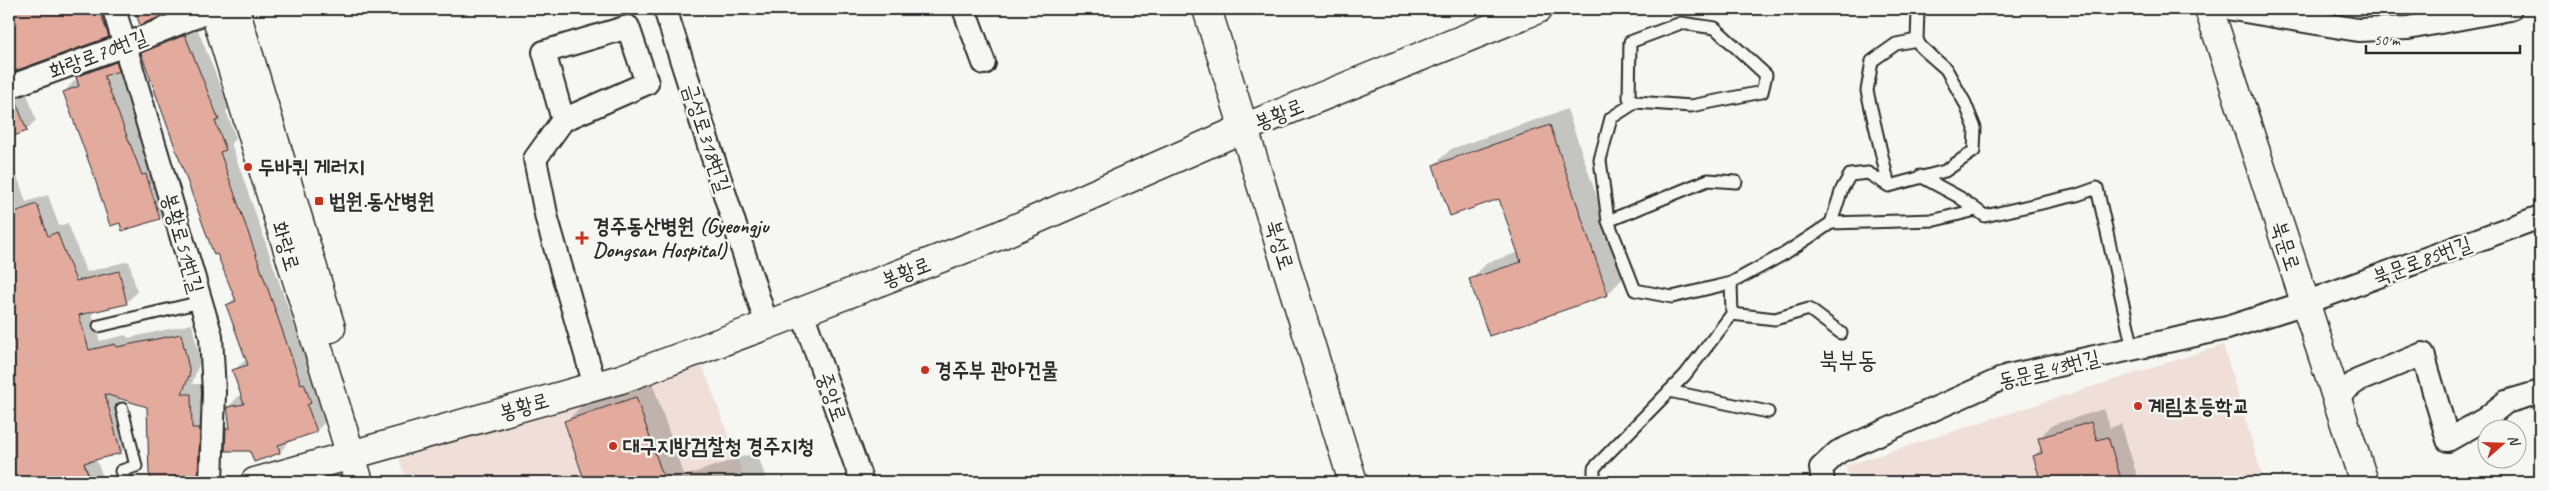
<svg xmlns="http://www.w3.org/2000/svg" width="2549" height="491" font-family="Caveat,'Poor Story',sans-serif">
  <rect width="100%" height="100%" fill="#f6f6f2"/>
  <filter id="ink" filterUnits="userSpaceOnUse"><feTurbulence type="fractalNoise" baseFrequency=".02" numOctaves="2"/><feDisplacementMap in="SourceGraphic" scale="10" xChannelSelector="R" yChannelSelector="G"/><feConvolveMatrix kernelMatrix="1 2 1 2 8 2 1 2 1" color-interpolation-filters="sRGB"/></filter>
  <g filter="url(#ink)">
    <g fill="#f0dfd9">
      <polygon points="2223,345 2264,482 1850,482 1845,466"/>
      <polygon points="699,356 746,482 407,482 399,459"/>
    </g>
    <g fill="#0003">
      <polygon points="9,9 111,9 118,26 108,36 9,70"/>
      <polygon points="196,25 229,108 226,111 236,138 231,143 311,374 315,373 327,420 316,431 290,440 280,452 251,450 227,429 231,425 228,407 239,396 243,396 234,370 247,359 227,305 236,297 142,54 153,43"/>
      <polygon points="128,51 130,58 118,70 171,206 159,218 96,176 64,92 89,65"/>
      <polygon points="26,91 36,120 26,130 9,136 9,97"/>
      <polygon points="1567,109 1624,277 1608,294 1470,280 1487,263 1519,252 1500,197 1434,165 1451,149"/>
      <polygon points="9,152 26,202 48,195 59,226 68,223 86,272 129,261 137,292 126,303 91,311 100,341 126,335 128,338 192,324 200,361 192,384 201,384 202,418 210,418 208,465 197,476 179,482 153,482 150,473 149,406 119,397 131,442 121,452 96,459 105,482 9,482"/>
      <polygon points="652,382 684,476 757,452 767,482 586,482 566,422 582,405"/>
      <polygon points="2104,409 2110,428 2121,424 2139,482 2042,482 2034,456 2042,448 2039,438 2052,425"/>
    </g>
    <g fill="#e3aa9e" stroke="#2b2b2b">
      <polygon points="9,9 99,9 109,37 9,73 9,30 13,35 9,22"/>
      <polygon points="134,9 176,9 176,10 140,25"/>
      <polygon points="185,35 219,120 215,121 226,150 220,152 301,384 304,383 311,403 307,405 317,432 278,445 280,453 254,462 250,451 225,451 226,428 230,428 227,407 244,404 232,370 248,365 226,305 236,301 217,254 214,255 141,53"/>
      <polygon points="116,62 119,71 104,76 142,175 146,174 160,219 122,231 120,223 110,226 94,176 63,92 79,86 76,77"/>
      <polygon points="15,99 27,131 9,138 9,100"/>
      <polygon points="1550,125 1608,295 1489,336 1469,279 1521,262 1499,199 1450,216 1433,165"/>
      <polygon points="37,204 48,236 57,232 76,281 119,271 127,304 79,315 89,350 115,344 117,347 181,334 190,373 182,394 191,394 192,428 200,428 198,477 183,482 152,482 149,473 147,407 105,394 121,453 84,463 91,482 73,482 71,476 55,482 9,482 9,214"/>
      <polygon points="636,397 665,482 585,482 564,421"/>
      <polygon points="2091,422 2097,440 2108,437 2122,482 2041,482 2033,456 2042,453 2038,438"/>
    </g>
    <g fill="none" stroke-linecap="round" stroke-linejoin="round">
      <defs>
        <g id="service">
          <polyline points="1917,40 1918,11 1921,9"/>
          <polyline points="1920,176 1959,197 1985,216 2077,195 2097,188 2133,349"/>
          <polyline points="1608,221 1708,180 1736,182"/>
          <polyline points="1831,223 1935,220 1976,210"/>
          <polyline points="1731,283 1784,254 1831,223 1842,189 1850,175 1868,173 1889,186 1945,171 1974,151 1975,128 1965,103 1946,69 1921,47 1917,40 1896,44 1872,61 1867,91 1889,186"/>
          <polyline points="1732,314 1775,319 1809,309 1841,333"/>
          <polyline points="99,326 201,302"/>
          <polyline points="1669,391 1768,412"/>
          <polyline points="122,409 136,466 121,471 126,482"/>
          <polyline points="1594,482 1594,468 1685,375 1732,314 1731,283 1672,297 1635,290 1608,221 1600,160 1611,118 1636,102 1691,106 1762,92 1766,75 1715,28 1681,23 1630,42 1629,98 1636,102"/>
        </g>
        <g id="minor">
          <polyline points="114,9 211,336 214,392 211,482"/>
          <polyline points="665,9 767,325"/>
          <polyline points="964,9 984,63"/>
          <polyline points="2233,9 2358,30 2408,28 2510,9"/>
          <polyline points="9,87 125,45 214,9"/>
          <polyline points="563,120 647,83 628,27 544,52 563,120 535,159 547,219 595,386"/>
          <polyline points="802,312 862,482"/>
          <polyline points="2336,397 2357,381 2423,354 2448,440 2485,419 2506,402 2540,392"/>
          <polyline points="1823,482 1821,468 1838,452 2008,376 2227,328 2305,303 2540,217"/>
        </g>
        <g id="tertiary">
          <polyline points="214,9 359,482"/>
          <polyline points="235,9 331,328"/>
          <polyline points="1207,9 1353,482"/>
          <polyline points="2209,9 2364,482"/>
          <polyline points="255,482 621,379 767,325 998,236 1244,128 1538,9"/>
        </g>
      </defs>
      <use href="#service" stroke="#2b2b2b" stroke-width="15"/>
      <use href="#minor" stroke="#2b2b2b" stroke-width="26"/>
      <use href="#tertiary" stroke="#2b2b2b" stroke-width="31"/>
      <use href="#service" stroke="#f6f6f2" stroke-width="11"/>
      <use href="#minor" stroke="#f6f6f2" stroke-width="22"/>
      <use href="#tertiary" stroke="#f6f6f2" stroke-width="28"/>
    </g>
  </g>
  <g fill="#c8321e" stroke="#f6f6f2" stroke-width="2">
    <circle cx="248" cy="167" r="5"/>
    <rect x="314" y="196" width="10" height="10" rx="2.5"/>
    <path d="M579.5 230.5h5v5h5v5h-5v5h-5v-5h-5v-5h5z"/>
    <circle cx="925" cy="370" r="5"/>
    <circle cx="2138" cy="406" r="5"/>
    <circle cx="613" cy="446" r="5"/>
  </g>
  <g text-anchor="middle" stroke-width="5" stroke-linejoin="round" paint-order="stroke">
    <g font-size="21" fill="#2b2b2b" stroke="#f6f6f2">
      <text transform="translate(98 54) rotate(-21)" y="7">화랑로70번길</text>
      <text transform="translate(1279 114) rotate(-22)" y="7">봉황로</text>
      <text transform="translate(707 138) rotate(72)" y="7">금성로318번길</text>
      <text transform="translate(183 243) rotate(74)" y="7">봉황로51번길</text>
      <text transform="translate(1280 245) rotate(73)" y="7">북성로</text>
      <text transform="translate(286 246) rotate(73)" y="7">화랑로</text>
      <text transform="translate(2286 246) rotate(72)" y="7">북문로</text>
      <text transform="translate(2422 260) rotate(-20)" y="7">북문로85번길</text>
      <text transform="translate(906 272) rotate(-21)" y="7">봉황로</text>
      <text transform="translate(2049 369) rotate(-14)" y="7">동문로43번길</text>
      <text transform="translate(832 397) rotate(71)" y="7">중앙로</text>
      <text transform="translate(524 406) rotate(-16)" y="7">봉황로</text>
    </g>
    <g font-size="21" font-weight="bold" fill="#2b2b2b" stroke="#f6f6f2" text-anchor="start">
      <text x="258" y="174">두바퀴 게러지</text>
      <text x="329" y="208">법원.동산병원</text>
      <text x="593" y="233">경주동산병원 (Gyeongju<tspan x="593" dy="24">Dongsan Hospital)</tspan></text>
      <text x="935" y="377">경주부 관아건물</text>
      <text x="2148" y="413">계림초등학교</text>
      <text x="623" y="453">대구지방검찰청 경주지청</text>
    </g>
    <g font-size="24" fill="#2b2b2b" stroke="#f6f6f2">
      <text x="1848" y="368">북부동</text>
    </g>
  </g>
  <rect width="2549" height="491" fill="none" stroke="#f6f6f2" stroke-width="30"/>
  <rect x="15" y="15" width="2519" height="461" fill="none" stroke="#2b2b2b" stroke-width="2" filter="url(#ink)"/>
  <g transform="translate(2502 444) rotate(70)"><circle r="24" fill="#f6f6f2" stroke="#a5a5a2"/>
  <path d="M0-4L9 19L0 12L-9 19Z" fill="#c8321e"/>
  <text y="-8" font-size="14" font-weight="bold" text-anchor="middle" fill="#2b2b2b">N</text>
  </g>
  <path d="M2366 45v8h154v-8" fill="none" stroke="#2b2b2b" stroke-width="2.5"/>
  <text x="2374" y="45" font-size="15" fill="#2b2b2b" stroke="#f6f6f2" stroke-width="4" paint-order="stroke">50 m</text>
</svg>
